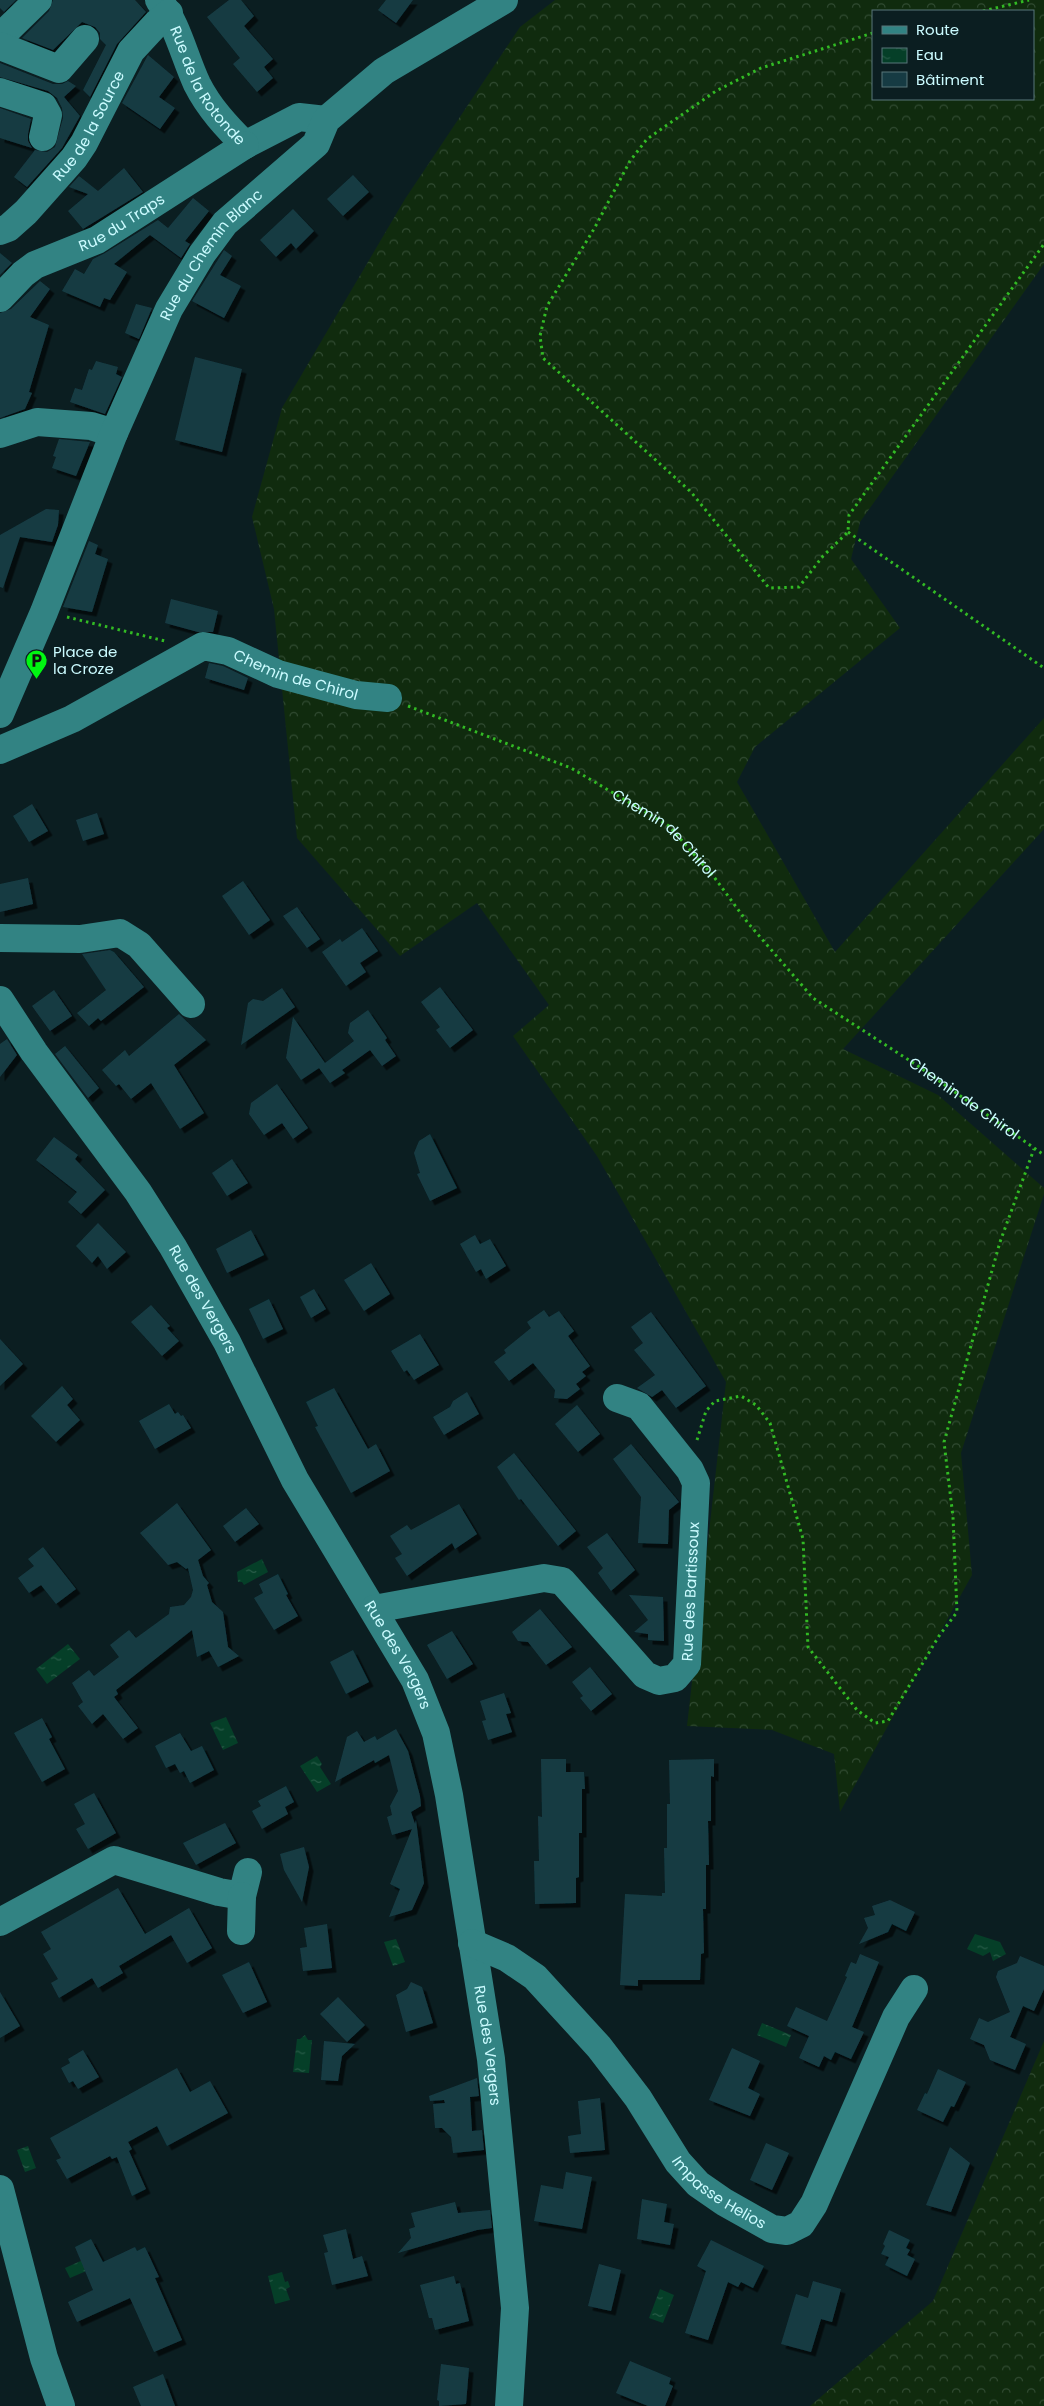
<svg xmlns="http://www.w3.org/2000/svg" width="1044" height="2406" font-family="Poppins,sans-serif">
  <defs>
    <pattern id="forest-crowns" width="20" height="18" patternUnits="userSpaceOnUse" patternTransform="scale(1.25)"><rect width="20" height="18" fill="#102b0e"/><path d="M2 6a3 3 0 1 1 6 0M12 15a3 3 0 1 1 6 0" fill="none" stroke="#314b32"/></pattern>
    <pattern id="water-ripples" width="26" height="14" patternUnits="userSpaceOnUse" patternTransform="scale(1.25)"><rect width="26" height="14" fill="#053f28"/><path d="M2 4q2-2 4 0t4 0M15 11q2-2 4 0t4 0" fill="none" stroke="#285c48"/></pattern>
    <filter id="shadow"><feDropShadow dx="4.5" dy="4.5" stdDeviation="0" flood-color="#0009"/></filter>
  </defs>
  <rect width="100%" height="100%" fill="#0b1e21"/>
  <g fill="url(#forest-crowns)" fill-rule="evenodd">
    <path d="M 555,0 L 1044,0 L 1044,264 L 860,522 L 851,559 L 900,628 L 755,747 L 737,782 L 835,952 L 1044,718 L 1044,829 L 843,1049 L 938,1095 L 1044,1188 L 1044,1194 L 961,1453 L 972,1575 L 840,1812 L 834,1754 L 772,1730 L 687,1726 L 726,1382 L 597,1156 L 513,1036 L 549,1005 L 477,903 L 400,956 L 297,838 L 274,609 L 252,517 L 282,408 L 405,199 L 520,27 ZM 873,11 L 1033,11 L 1033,99 L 873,99 Z"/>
    <polygon points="1044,2041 1044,2406 810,2406 933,2301"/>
  </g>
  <g fill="url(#water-ripples)">
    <polygon points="262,1559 268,1572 244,1585 242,1582 238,1582 237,1572"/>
    <polygon points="68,1644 80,1659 47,1684 36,1669"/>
    <polygon points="226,1717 238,1743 223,1750 210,1723"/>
    <polygon points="317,1756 322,1764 320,1767 331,1784 317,1792 300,1766"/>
    <polygon points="975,1934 1000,1942 1006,1954 993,1961 990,1952 983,1956 967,1949"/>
    <polygon points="396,1939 405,1962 393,1966 384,1942"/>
    <polygon points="762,2023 791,2035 786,2047 757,2035"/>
    <polygon points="305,2035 308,2040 312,2040 309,2073 293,2072 297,2039 300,2039"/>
    <polygon points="28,2146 36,2168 25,2172 17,2150"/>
    <polygon points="94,2255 98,2266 70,2278 65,2268"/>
    <polygon points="282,2272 285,2282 288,2281 290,2287 286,2289 290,2300 275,2304 268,2276"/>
    <polygon points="660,2289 674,2295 663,2323 649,2318"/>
  </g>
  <g fill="#163b43" filter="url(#shadow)">
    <polygon points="0,0 16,0 4,12 0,8"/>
    <polygon points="53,0 135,0 146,12 117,44 90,97 83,90 106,45 100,39 100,33 95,27 82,22 53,50 22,38 49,11"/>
    <polygon points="229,0 241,0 254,16 244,26 273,59 264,67 273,78 257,92 233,64 240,58 207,17"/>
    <polygon points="386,0 413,0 396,23 378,10"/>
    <polygon points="148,55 174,77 159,97 175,108 160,129 122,103"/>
    <polygon points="0,63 53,84 62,84 68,81 76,86 64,97 80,116 62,148 27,187 14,177 35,150 47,152 55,147 63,118 62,108 57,98 48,91 0,77"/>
    <polygon points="0,108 31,119 28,134 28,141 32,148 0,138"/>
    <polygon points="124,168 143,192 83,229 68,211 88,194 69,187 79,176 98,191"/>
    <polygon points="353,175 369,192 343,216 327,199"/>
    <polygon points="193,198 209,211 185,241 190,244 181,258 150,235 114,264 127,272 110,300 104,298 100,307 62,291 75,269 84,274 93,259 105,253 158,220 168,228"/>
    <polygon points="293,209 314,231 296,249 291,243 276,257 260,240"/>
    <polygon points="224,250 232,256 220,275 241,286 224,318 192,301"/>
    <polygon points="0,253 12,263 0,275"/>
    <polygon points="40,281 50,289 30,317 49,325 29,392 32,393 25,409 0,418 0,313 11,309"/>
    <polygon points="136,304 152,308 139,339 125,333"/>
    <polygon points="195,357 242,369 222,452 175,440"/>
    <polygon points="96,361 118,367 116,374 122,377 105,414 70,402 75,388 82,390 89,369 92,370"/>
    <polygon points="59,439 90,442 76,476 52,468 56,457 53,456"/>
    <polygon points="46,509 59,510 58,525 52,542 20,537 3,588 0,587 0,535"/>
    <polygon points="89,541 98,545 95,554 108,559 92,612 63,607"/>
    <polygon points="171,599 218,611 213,632 198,632 165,623"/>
    <polygon points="209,663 223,666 248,678 244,690 205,678"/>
    <polygon points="32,804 48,831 29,842 13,816"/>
    <polygon points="97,813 104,834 83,841 76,820"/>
    <polygon points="28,878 33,904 0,912 0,884"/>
    <polygon points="243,881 270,920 249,935 222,896"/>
    <polygon points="297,907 320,939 307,948 283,916"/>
    <polygon points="362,928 378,951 360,963 366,972 346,986 322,952 340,939 342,942"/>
    <polygon points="110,950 114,952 144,987 101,1021 98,1018 89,1026 77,1013 106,990 82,954"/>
    <polygon points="440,987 473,1030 450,1048 436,1030 440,1027 421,1002"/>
    <polygon points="282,988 295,1007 241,1045 248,1003 253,999 263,1001"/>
    <polygon points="54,990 72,1016 50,1031 32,1006"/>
    <polygon points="368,1010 387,1038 385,1040 396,1056 382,1066 370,1050 342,1070 345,1073 330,1083 319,1068 301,1080 286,1058 293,1017 325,1063 354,1041 348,1033 350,1023"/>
    <polygon points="179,1014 206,1040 174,1065 204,1113 180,1129 151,1083 131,1099 119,1084 116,1086 102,1070 125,1050 129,1056"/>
    <polygon points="7,1039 17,1055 0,1077 0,1044"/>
    <polygon points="65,1046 99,1088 88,1098 55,1054"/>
    <polygon points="277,1084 308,1128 293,1139 282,1123 264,1135 249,1114 251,1103"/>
    <polygon points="430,1134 457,1188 430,1201 417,1174 420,1173 414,1153 419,1141"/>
    <polygon points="54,1137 78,1155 75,1159 105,1190 81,1214 68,1202 77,1192 36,1160"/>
    <polygon points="232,1159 248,1183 227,1196 212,1173"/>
    <polygon points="98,1223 126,1252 107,1269 98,1256 92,1263 76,1246"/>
    <polygon points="251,1230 264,1255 227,1273 216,1249"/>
    <polygon points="475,1235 480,1244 490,1239 506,1266 486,1279 481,1269 476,1272 460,1244"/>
    <polygon points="371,1263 390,1294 364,1311 344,1280"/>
    <polygon points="314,1289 326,1309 311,1318 300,1297"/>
    <polygon points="269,1299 283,1329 263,1339 249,1309"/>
    <polygon points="151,1305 170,1326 167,1328 179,1341 162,1356 131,1322"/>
    <polygon points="544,1310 549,1317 559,1311 574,1331 568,1336 590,1366 582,1372 586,1376 576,1384 580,1389 567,1399 554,1398 555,1390 533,1363 509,1381 494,1362 506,1353 504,1350 531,1328 527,1322"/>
    <polygon points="651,1312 706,1386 676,1408 662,1390 652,1397 637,1388 655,1375 634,1350 643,1343 631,1327"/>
    <polygon points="420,1334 439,1365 414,1380 407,1370 404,1372 391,1351"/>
    <polygon points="0,1339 23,1364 0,1386"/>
    <polygon points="62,1386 73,1399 67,1405 80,1420 56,1442 31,1416"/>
    <polygon points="334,1388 368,1449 376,1444 390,1471 351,1493 315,1427 318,1426 306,1402"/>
    <polygon points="467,1392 479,1414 444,1435 433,1417 450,1407 453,1401"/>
    <polygon points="169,1404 175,1414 178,1412 181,1416 183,1415 191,1428 155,1449 139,1421"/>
    <polygon points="577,1405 600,1434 578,1452 555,1424"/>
    <polygon points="631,1444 679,1502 669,1510 668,1544 638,1543 641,1497 613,1459"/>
    <polygon points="514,1453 576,1531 558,1546 521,1499 519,1500 497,1467"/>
    <polygon points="177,1503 211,1550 198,1560 203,1576 209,1583 207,1585 212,1602 223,1612 228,1647 239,1656 218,1667 209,1651 197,1657 192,1630 116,1690 118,1694 114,1697 138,1728 123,1739 103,1714 92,1724 78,1706 83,1702 72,1683 89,1670 94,1676 119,1657 110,1645 129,1630 136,1638 169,1614 170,1607 184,1605 191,1597 193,1590 188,1568 186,1569 177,1562 168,1565 140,1533"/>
    <polygon points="459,1504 477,1534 455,1549 452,1543 407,1576 395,1558 402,1554 390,1536 407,1525 411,1530"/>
    <polygon points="246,1508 259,1524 235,1542 223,1526"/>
    <polygon points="607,1533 635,1570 611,1591 598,1573 603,1568 587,1547"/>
    <polygon points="43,1547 76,1589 56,1604 41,1585 29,1593 18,1578 34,1566 28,1559"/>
    <polygon points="278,1574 288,1594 286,1595 298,1616 274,1630 254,1598 263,1593 259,1584"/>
    <polygon points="629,1595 663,1597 664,1641 648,1640 648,1634 634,1632 648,1620"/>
    <polygon points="540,1609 572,1647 546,1665 528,1642 518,1641 512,1632"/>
    <polygon points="452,1631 473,1664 447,1679 427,1645"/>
    <polygon points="353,1650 369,1682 346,1694 330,1662"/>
    <polygon points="590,1667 612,1694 591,1711 580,1698 583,1696 572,1682"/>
    <polygon points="504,1693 511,1713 506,1714 512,1732 488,1740 482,1721 486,1720 480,1701"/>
    <polygon points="42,1718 52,1737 49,1739 65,1769 42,1782 14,1733"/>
    <polygon points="396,1729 408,1751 420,1796 421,1806 411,1812 415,1824 416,1820 424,1883 412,1910 389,1917 400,1889 390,1884 412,1829 392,1835 387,1817 392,1815 390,1806 398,1791 389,1755 375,1763 374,1760 335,1782 347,1737 357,1731 364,1742 375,1736 377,1740"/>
    <polygon points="180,1733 191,1751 202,1746 214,1770 190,1783 184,1771 180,1773 175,1764 166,1768 155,1746"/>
    <polygon points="541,1759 566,1759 566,1772 584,1772 585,1789 582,1789 582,1833 579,1833 579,1877 576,1878 576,1903 535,1904 534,1861 539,1861 538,1816 542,1817"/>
    <polygon points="714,1759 714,1777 711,1776 711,1821 708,1821 709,1865 706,1865 706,1909 703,1909 704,1953 701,1954 700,1980 638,1980 638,1986 620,1985 625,1894 662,1896 662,1893 665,1893 664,1848 667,1848 667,1804 670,1804 669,1760"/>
    <polygon points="286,1786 294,1802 285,1807 288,1814 262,1829 252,1811 261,1806 258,1801"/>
    <polygon points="94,1793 116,1833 88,1849 76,1829 85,1824 74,1804"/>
    <polygon points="225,1823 236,1843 196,1865 183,1843"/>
    <polygon points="304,1847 309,1867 302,1902 284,1870 280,1854"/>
    <polygon points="118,1888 145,1934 189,1908 212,1948 187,1963 171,1935 119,1966 123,1973 98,1988 92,1978 59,1998 51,1983 58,1979 43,1954 51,1949 41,1932"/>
    <polygon points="890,1900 915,1912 906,1931 892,1924 888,1932 859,1944 868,1928 864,1918 875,1915 872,1906"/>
    <polygon points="327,1924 332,1968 303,1971 300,1948 307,1947 304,1928"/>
    <polygon points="860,1954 879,1962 852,2027 864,2032 851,2059 835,2052 831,2060 824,2056 819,2067 799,2058 809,2036 787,2026 796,2007 827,2021 847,1977 845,1976 851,1962 856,1964"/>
    <polygon points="1020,1956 1044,1966 1044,1989 1034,2011 1023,2006 1010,2037 1026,2044 1015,2070 990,2060 984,2045 970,2039 979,2018 988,2022 1010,2012 996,1977 998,1971 1017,1963"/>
    <polygon points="249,1962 267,2002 243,2013 222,1975"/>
    <polygon points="411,1982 422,1987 433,2023 406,2032 396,1995 407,1989"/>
    <polygon points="0,1992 20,2026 0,2038"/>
    <polygon points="338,1997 365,2025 347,2042 320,2014"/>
    <polygon points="324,2041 355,2044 342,2056 338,2081 321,2080"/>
    <polygon points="732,2048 760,2061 748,2088 760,2094 750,2116 709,2100"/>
    <polygon points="83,2050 99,2077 78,2089 73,2081 69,2083 61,2068 70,2063 68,2059"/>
    <polygon points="177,2068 190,2092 210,2081 228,2113 167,2146 157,2126 128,2142 132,2149 129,2151 146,2189 132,2196 117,2157 112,2159 110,2156 67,2179 56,2160 61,2158 50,2138"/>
    <polygon points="938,2069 966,2082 954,2107 951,2106 943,2122 917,2110 925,2093 927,2094"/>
    <polygon points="477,2078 479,2096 470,2097 472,2131 482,2130 484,2150 453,2153 451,2137 442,2128 435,2128 433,2104 445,2103 444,2100 430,2101 429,2096"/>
    <polygon points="600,2098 605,2150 570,2153 568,2136 581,2134 578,2101"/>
    <polygon points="766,2143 789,2153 772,2190 750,2180"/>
    <polygon points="950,2147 970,2163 951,2212 926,2205"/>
    <polygon points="566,2172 592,2177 582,2229 534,2221 541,2185 563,2189"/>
    <polygon points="642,2199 667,2204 664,2222 674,2224 670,2245 637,2239"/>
    <polygon points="455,2202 458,2213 490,2210 492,2228 477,2230 398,2253 411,2238 409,2229 415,2227 411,2213"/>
    <polygon points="346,2229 353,2259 362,2256 368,2276 332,2285 324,2253 328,2252 323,2235"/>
    <polygon points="889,2230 910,2240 906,2248 910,2250 907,2255 915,2259 907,2276 885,2265 889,2257 881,2254 885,2246 883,2244"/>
    <polygon points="91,2239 103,2262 135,2247 137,2251 145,2247 159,2277 155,2278 182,2340 154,2352 130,2298 77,2322 68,2302 93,2290 75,2247"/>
    <polygon points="711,2240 764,2266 753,2288 741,2282 738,2287 728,2282 708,2340 685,2333 706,2271 697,2266"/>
    <polygon points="599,2264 621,2270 611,2311 588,2306"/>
    <polygon points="454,2276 456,2284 460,2283 469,2321 435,2330 432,2318 429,2318 420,2285"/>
    <polygon points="813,2281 841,2289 832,2322 821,2319 811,2352 781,2344 796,2294 808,2298"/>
    <polygon points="630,2361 671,2378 669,2384 673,2386 665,2406 648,2406 616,2393"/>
    <polygon points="441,2364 469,2368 466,2404 439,2406 439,2401 437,2400"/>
    <polygon points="163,2374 175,2406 141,2406 133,2387"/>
  </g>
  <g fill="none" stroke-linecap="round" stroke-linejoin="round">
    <g stroke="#32ba24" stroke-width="3" stroke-dasharray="2.5 4" stroke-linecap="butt">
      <polyline points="983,11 1029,0"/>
      <polyline points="873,33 761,68 716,91 647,139 630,161 594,229 547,306 540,336 543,358 691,492 769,588 799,587 823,556 848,532 849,515 1044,244"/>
      <polyline points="848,532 1044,668"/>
      <polyline points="67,617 165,641"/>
      <path id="s1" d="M 408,706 L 571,768 L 669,826 L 714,877 L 748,923 L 813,998 L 918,1066 L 1044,1155"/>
      <polyline points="697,1440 706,1411 715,1401 741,1396 756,1405 770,1423 803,1539 808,1647 857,1710 875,1723 888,1721 939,1636 957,1612 953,1517 944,1442 1000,1242 1034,1149"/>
    </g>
    <g stroke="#328383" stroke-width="28">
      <path id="s2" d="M 159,0 C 178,26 184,56 197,84 C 209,108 227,127 245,145 L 299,117 L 326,120"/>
      <polyline points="0,37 38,0"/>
      <polyline points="0,46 59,69 85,39"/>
      <polyline points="0,92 43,106 48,115 43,137"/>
      <path id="s3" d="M 0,231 L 8,228 L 26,212 L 74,158 L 84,143 L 131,51 L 157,23 L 169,13"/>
      <path id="s4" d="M 0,298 L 23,274 L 35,265 L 97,240 L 245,145"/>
      <polyline points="0,434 37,422 91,426 114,433"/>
      <path id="s5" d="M 0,714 L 44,612 L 114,433 L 169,309 L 202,254 L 225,223 L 316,144 L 326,120 L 384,71 L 504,0"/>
      <path id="s6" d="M 0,750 L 72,719 L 203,646 L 228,651 L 278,674 L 356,695 L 388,698"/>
      <polyline points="0,938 80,939 120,933 139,945 191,1004"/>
      <path id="s7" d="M 0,1000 L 34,1052 L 138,1192 L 173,1247 L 227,1342 L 295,1480 L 415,1680 L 436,1733 L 449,1795 L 491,2059 L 515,2308 L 509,2406"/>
      <path id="s8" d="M 374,1609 L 544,1578 L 562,1581 L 645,1675 L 659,1681 L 675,1678 L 687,1664 L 696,1483 L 690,1470 L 639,1406 L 617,1398"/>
      <polyline points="0,1922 114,1860 219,1892 242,1896 248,1872"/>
      <polyline points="241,1931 242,1896"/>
      <path id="s9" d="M 472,1943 L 507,1958 L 535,1977 L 599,2047 L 638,2098 L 678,2162 L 698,2184 L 724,2202 L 772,2229 L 787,2231 L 801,2224 L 814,2204 L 896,2017 L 914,1989"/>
      <polyline points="0,2189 44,2358 61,2406"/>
    </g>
  </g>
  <defs>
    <symbol id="parking-pin" viewBox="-11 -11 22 30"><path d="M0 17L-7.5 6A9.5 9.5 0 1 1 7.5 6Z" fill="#00f611" stroke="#0b1e21"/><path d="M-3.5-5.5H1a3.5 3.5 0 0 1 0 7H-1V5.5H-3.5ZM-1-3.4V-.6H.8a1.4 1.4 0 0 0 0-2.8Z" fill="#111"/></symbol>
  </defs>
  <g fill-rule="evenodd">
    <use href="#parking-pin" x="24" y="648" width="25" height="34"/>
  </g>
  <g text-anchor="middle" stroke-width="5" stroke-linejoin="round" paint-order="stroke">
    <g font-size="15" fill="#cbfbff" stroke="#0b1e21">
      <text dy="5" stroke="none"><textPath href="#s2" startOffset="99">Rue de la Rotonde</textPath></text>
      <text dy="5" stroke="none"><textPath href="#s3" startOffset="140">Rue de la Source</textPath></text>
      <text dy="5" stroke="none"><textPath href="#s4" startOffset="145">Rue du Traps</textPath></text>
      <text dy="5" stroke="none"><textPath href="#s5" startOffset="508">Rue du Chemin Blanc</textPath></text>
      <text dy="5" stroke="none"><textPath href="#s6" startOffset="326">Chemin de Chirol</textPath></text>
      <text dy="5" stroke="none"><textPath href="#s1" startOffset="289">Chemin de Chirol</textPath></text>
      <text dy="5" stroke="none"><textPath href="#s1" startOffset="694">Chemin de Chirol</textPath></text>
      <text dy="5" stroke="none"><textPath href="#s7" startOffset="362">Rue des Vergers</textPath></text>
      <text dy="5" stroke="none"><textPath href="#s8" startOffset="439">Rue des Bartissoux</textPath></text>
      <text dy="5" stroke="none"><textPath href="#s7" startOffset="768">Rue des Vergers</textPath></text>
      <text dy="5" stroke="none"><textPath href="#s7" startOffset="1172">Rue des Vergers</textPath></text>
      <text dy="5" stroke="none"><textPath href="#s9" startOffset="358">Impasse Helios</textPath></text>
    </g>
    <g font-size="15" fill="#cbfbff" stroke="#0b1e21" text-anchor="start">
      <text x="53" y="657">Place de<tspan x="53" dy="17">la Croze</tspan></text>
    </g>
  </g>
  <rect x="872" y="10" width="162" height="90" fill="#0b1e21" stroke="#58767a"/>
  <rect x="882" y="26" width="25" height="8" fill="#328383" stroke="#58767a"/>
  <text x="916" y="35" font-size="15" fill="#cbfbff">Route</text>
  <rect x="882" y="48" width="25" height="15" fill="url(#water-ripples)" stroke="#58767a"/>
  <text x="916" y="60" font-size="15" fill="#cbfbff">Eau</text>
  <rect x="882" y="72" width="25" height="15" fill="#163b43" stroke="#58767a"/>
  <text x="916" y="85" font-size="15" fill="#cbfbff">Bâtiment</text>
</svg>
